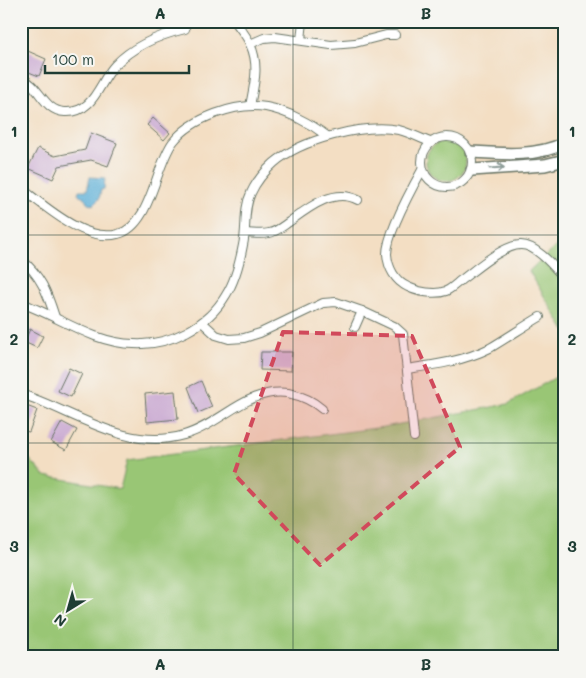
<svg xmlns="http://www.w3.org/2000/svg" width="586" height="678" font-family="Mali,sans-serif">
  <rect width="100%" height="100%" fill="#f6f6f2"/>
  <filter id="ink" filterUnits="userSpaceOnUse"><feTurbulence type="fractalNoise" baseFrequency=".02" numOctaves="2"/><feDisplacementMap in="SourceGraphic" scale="10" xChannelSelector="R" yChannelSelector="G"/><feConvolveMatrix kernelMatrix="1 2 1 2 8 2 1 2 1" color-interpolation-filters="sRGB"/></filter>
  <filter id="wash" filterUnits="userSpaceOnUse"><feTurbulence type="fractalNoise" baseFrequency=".0096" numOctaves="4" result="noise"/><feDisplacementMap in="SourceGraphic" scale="20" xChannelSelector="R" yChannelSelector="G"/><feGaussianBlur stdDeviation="1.12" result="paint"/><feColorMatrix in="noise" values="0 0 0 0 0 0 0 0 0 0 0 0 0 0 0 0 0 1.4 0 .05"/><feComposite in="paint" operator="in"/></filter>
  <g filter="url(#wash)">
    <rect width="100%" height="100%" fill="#f3dec3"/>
    <g fill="#99c674" stroke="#5c8254">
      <circle cx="446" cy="161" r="20"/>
      <polygon points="565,238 565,331 529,271"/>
      <polygon points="565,372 565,657 21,657 21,450 45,476 120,489 127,460 384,427 508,404"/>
    </g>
    <polygon fill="#5cafd7" stroke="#3e7686" points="90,177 105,178 104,189 101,190 99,199 93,205 88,204 85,198 78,194 79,190 87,190"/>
    <g id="blocks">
      <g fill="#caaad2">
        <polygon points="21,48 46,59 39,76 21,69"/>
        <polygon points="153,118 170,133 164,140 147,125"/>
        <polygon points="91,133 117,143 108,166 91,160 59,166 53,179 28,168 38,148 55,156 85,150"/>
        <polygon points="30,329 43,336 37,348 24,342"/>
        <polygon points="261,352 292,352 291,371 260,370"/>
        <polygon points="69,368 82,374 71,397 58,391"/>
        <polygon points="201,381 212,407 198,413 188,387"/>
        <polygon points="175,391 178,419 147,422 145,394"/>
        <polygon points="21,404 37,410 29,432 21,430"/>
        <polygon points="62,422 77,430 66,450 51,442"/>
      </g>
    </g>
  </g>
  <g filter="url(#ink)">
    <use href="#blocks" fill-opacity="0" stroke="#697566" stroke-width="1"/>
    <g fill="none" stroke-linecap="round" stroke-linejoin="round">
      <defs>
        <g id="street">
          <path d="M 235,21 C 240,29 247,36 250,44 C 260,65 254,85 250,106"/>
          <polyline points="301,40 303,21"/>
          <polyline points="250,44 264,38 275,37 331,45 355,43 386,35 395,35"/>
          <path d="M 21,78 C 40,85 43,111 65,112 C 94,114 99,82 115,65 C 134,45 160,35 185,29"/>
          <circle cx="447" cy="162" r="25"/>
          <path d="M 422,170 C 412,188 387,233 387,254 C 388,268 395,281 408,287 C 418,292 435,295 446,291 C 451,289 457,283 461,280 C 476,269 502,246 520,245 C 536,244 555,268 565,279"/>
          <path d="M 21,188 C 45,206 85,243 118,234 C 151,226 155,166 173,142 C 192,118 236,102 266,107 C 287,111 310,123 327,136"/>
          <path d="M 245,233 C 252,233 261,235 269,233 C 276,232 283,226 289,222 C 308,208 334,187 358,200"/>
          <path d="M 21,259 C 41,276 47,292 55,317"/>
          <path d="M 21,303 C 59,316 92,343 134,344 C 169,346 208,326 226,295 C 235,281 240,261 243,245 C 247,228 243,209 251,193 C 256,182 265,171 274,163 C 301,140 363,123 399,130 C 410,133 420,138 430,142"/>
          <polyline points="362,311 394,326 403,334 414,437"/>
          <polyline points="202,322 216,335 229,339 244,338 260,333 323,303 336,302 362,311 355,327"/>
          <path d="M 407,369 C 435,365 464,361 490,348 C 507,338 523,327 540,317"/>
          <path d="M 21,394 C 74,411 126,452 184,435 C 220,425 248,387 288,393 C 302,396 312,400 322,409"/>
        </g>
        <g id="secondary">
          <path d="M 471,152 C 503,154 536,157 565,143"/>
          <polyline points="472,170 545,165 565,160"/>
        </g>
      </defs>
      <use href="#street" stroke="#697566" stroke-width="10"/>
      <use href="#secondary" stroke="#697566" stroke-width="14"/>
      <use href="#street" stroke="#fff" stroke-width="8"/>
      <use href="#secondary" stroke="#fff" stroke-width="11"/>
    </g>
    <defs><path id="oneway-shaft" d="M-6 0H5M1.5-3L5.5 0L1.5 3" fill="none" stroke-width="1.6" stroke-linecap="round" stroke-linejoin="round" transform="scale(1.25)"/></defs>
    <use stroke="#8f9e9a" href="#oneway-shaft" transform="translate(497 168) rotate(-4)"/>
  </g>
  <path fill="#d1495b" fill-opacity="0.2" stroke="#d1495b" stroke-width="4" stroke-dasharray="10 6" stroke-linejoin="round" d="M 283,332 L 412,336 L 460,447 L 320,565 L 234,474 Z"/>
  <path fill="none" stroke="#1f3d34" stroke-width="1" stroke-opacity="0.55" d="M 293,21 L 293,657M 21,235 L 565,235M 21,443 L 565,443"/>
  <rect width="586" height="678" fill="none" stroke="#f6f6f2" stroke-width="55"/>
  <g transform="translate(68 610) rotate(217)" stroke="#f6f6f2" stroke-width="4" paint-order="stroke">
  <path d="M0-4L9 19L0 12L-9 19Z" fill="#1f3d34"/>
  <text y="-8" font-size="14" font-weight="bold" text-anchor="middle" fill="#1f3d34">N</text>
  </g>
  <path d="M45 65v8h144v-8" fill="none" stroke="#1f3d34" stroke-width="2.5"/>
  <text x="52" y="65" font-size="15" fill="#1f3d34" stroke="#f6f6f2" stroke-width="4" paint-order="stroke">100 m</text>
  <rect x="28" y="28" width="530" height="622" fill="none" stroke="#1f3d34" stroke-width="2"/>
  <g font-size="16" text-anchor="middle" font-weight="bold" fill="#1f3d34">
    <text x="160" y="19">A</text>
    <text x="426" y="19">B</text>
    <text x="14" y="137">1</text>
    <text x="572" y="137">1</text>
    <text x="14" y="345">2</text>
    <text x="572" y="345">2</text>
    <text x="14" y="552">3</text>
    <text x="572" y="552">3</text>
    <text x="160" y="670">A</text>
    <text x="426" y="670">B</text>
  </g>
</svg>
